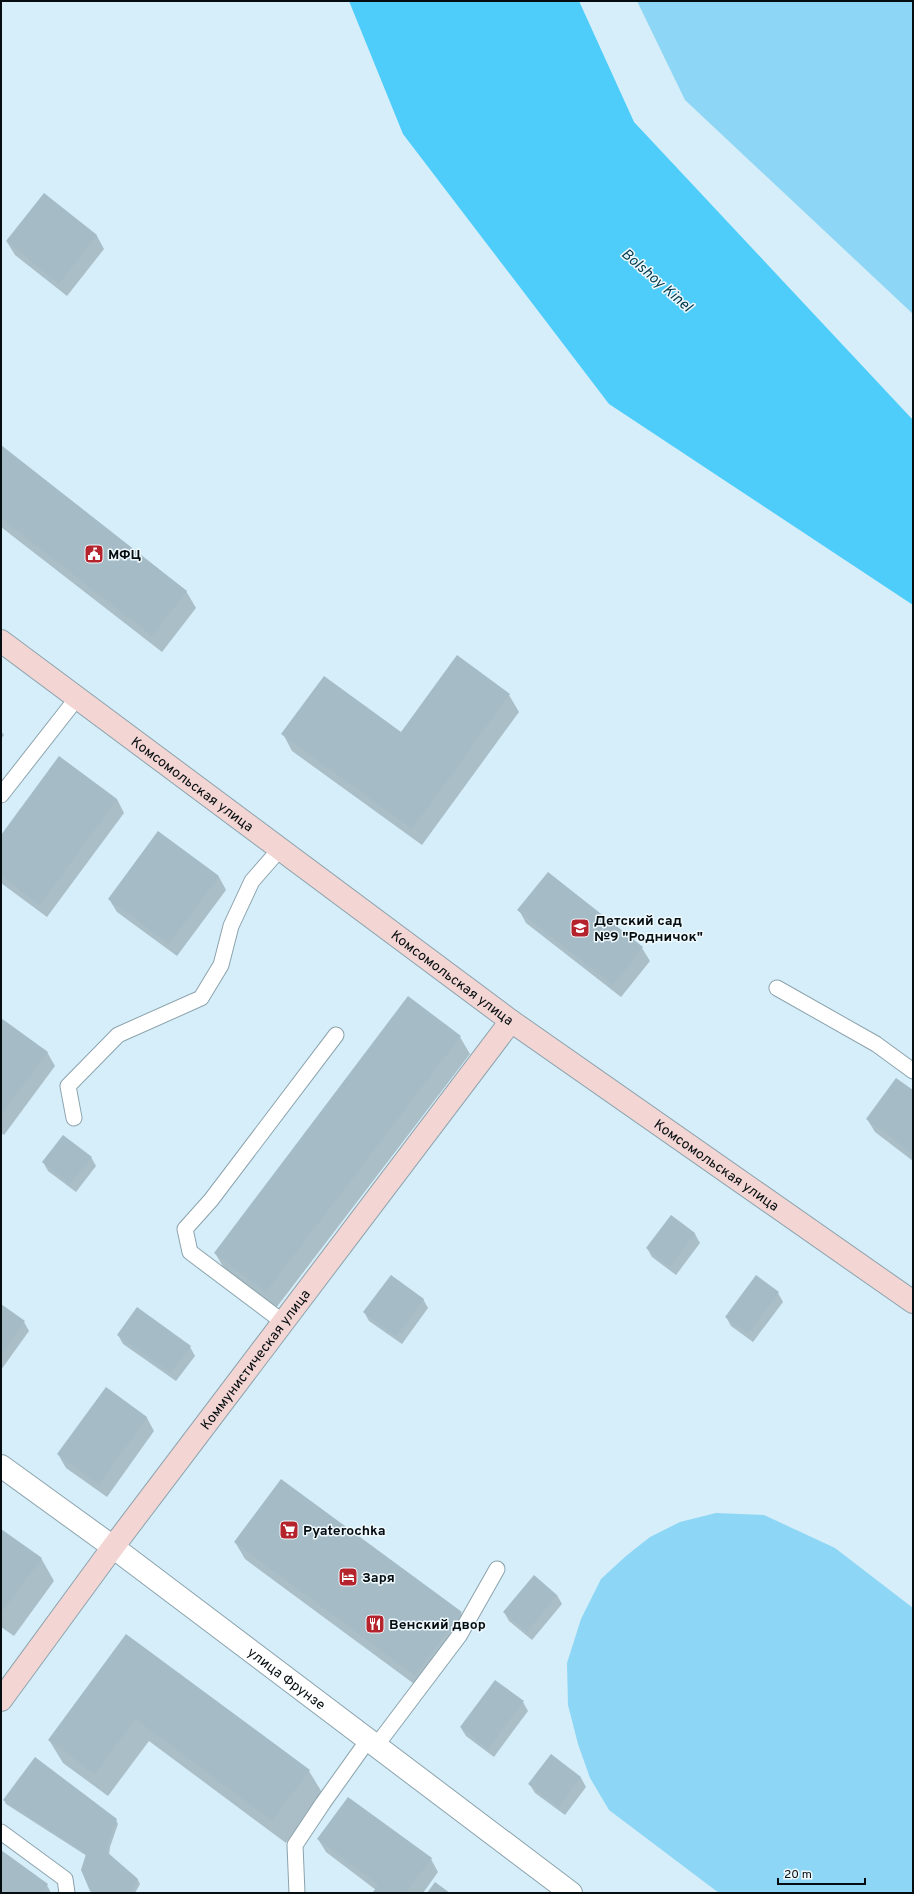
<svg xmlns="http://www.w3.org/2000/svg" width="914" height="1894" font-family="Overpass,sans-serif">
  <rect width="100%" height="100%" fill="#d5eef9"/>
  <g fill="#8dd6f5">
    <polygon points="637,1 913,1 913,314 685,100"/>
    <polygon points="716,1513 764,1515 835,1548 913,1608 913,1893 719,1893 609,1810 590,1778 578,1744 568,1705 567,1663 581,1619 601,1579 626,1556 650,1537 680,1522"/>
  </g>
  <polygon fill="#4ecdfb" points="349,1 579,1 634,122 913,420 913,605 609,404 403,134"/>
  <g fill="#0003">
    <polygon points="44,194 97,236 104,249 67,296 15,255 7,242"/>
    <polygon points="1,446 186,591 196,608 162,652 1,527"/>
    <polygon points="457,657 509,695 519,712 422,845 292,751 283,734 401,734"/>
    <polygon points="1,731 4,735 1,739"/>
    <polygon points="117,799 124,813 47,917 1,883 1,837"/>
    <polygon points="158,832 219,877 226,890 177,956 117,912 109,899"/>
    <polygon points="519,910 642,948 650,961 621,997 526,923"/>
    <polygon points="1,1019 47,1052 55,1066 4,1135 1,1133"/>
    <polygon points="460,1037 470,1054 276,1308 225,1270 215,1253"/>
    <polygon points="913,1092 913,1161 875,1132 867,1119"/>
    <polygon points="91,1157 96,1166 76,1192 48,1171 43,1162"/>
    <polygon points="671,1216 695,1234 700,1243 676,1275 652,1257 647,1248"/>
    <polygon points="778,1293 783,1302 753,1342 731,1326 726,1317"/>
    <polygon points="423,1299 428,1308 402,1344 369,1321 364,1312"/>
    <polygon points="1,1305 24,1322 29,1331 1,1370"/>
    <polygon points="118,1335 190,1347 195,1356 176,1381 123,1344"/>
    <polygon points="106,1389 147,1418 154,1431 107,1497 66,1468 58,1454"/>
    <polygon points="1,1530 41,1558 54,1581 14,1636 1,1627"/>
    <polygon points="235,1542 461,1613 471,1630 425,1692 245,1559"/>
    <polygon points="557,1595 562,1604 532,1640 509,1621 504,1612"/>
    <polygon points="126,1636 309,1771 323,1794 286,1843 149,1741 108,1796 63,1763 49,1740"/>
    <polygon points="523,1702 528,1711 494,1757 466,1736 461,1728"/>
    <polygon points="551,1756 581,1778 586,1787 565,1815 535,1793 530,1785"/>
    <polygon points="4,1800 116,1820 118,1824 110,1847 109,1855 138,1880 140,1884 135,1893 93,1893 87,1856 6,1804"/>
    <polygon points="318,1839 431,1859 438,1872 423,1893 374,1893 376,1890 326,1852"/>
    <polygon points="1,1851 47,1885 51,1893 1,1893"/>
  </g>
  <g fill="#a5bcc7">
    <polygon points="44,193 97,235 59,284 6,241"/>
    <polygon points="1,445 187,591 152,636 1,518"/>
    <polygon points="457,655 510,694 412,829 281,734 324,676 401,732"/>
    <polygon points="59,756 117,799 40,905 1,876 1,835"/>
    <polygon points="158,831 219,876 169,944 108,899"/>
    <polygon points="548,872 643,947 613,985 517,910"/>
    <polygon points="408,996 461,1036 266,1292 214,1253"/>
    <polygon points="1,1018 48,1052 1,1115"/>
    <polygon points="896,1078 913,1090 913,1154 866,1119"/>
    <polygon points="63,1135 92,1157 70,1184 42,1162"/>
    <polygon points="671,1215 695,1233 670,1267 646,1248"/>
    <polygon points="391,1275 424,1299 396,1336 363,1312"/>
    <polygon points="756,1275 779,1292 748,1334 725,1317"/>
    <polygon points="1,1304 25,1321 1,1354"/>
    <polygon points="137,1307 191,1346 171,1373 117,1335"/>
    <polygon points="106,1387 147,1417 99,1485 57,1454"/>
    <polygon points="281,1479 462,1612 415,1676 234,1542"/>
    <polygon points="1,1529 42,1558 1,1613"/>
    <polygon points="534,1575 557,1595 527,1632 503,1612"/>
    <polygon points="126,1634 310,1770 272,1821 135,1719 95,1774 48,1740"/>
    <polygon points="495,1680 524,1701 488,1749 460,1727"/>
    <polygon points="551,1754 581,1777 559,1807 528,1784"/>
    <polygon points="35,1757 117,1819 108,1842 107,1852 138,1879 131,1893 93,1893 90,1891 81,1870 86,1854 3,1800"/>
    <polygon points="348,1797 432,1858 406,1893 372,1893 379,1885 317,1839"/>
    <polygon points="1,1850 48,1884 41,1893 1,1893"/>
    <polygon points="435,1882 450,1893 427,1893"/>
  </g>
  <g fill="none" stroke-linecap="round" stroke-linejoin="round">
    <defs>
      <g id="lane">
        <polyline points="1,795 77,698"/>
        <polyline points="777,988 876,1044 913,1071"/>
        <polyline points="74,1118 68,1086 118,1035 201,998 221,965 231,926 252,881 280,849"/>
        <polyline points="283,1322 190,1252 185,1229 211,1200 336,1035"/>
        <polyline points="376,1746 459,1636 497,1569"/>
        <polyline points="1,1832 65,1879 67,1893"/>
        <polyline points="297,1893 295,1845 323,1803 368,1740"/>
      </g>
      <g id="street">
        <path id="s1" d="M 1,1466 L 113,1547 L 571,1893"/>
      </g>
      <g id="secondary">
        <path id="s2" d="M 1,641 L 511,1021 L 913,1302"/>
        <path id="s3" d="M 1,1700 L 113,1547 L 511,1021"/>
      </g>
    </defs>
    <use href="#lane" stroke="#8ca3ad" stroke-width="17"/>
    <use href="#street" stroke="#8ca3ad" stroke-width="24"/>
    <use href="#secondary" stroke="#8ca3ad" stroke-width="24"/>
    <use href="#lane" stroke="#fff" stroke-width="15"/>
    <use href="#street" stroke="#fff" stroke-width="22"/>
    <use href="#secondary" stroke="#f3d6d4" stroke-width="22"/>
  </g>
  <defs>
    <symbol id="civic-square" viewBox="-11 -11 22 22"><rect x="-9" y="-9" width="18" height="18" rx="4" fill="#b5242d" stroke="#eff9fd"/><path d="M-.6-6.5H3V-4.5H.6V-3L4-1V1h2V6H-6V1h2V-1L-.6-3ZM-1.2 2.5V6h2.4V2.5Z" fill="#fff"/></symbol>
    <symbol id="school-square" viewBox="-11 -11 22 22"><rect x="-9" y="-9" width="18" height="18" rx="4" fill="#b5242d" stroke="#eff9fd"/><path d="M0-5L7-2L0 1L-7-2ZM-4 1L0 2.5L4 1V4Q0 6-4 4Z" fill="#fff"/></symbol>
    <symbol id="supermarket-square" viewBox="-11 -11 22 22"><rect x="-9" y="-9" width="18" height="18" rx="4" fill="#b5242d" stroke="#eff9fd"/><path d="M-6-5.5h2.5l.6 2H6L4.5 2H-2.5L-4.4-4H-6ZM-1.5 3.2a1.3 1.3 0 1 0 .1 0ZM3 3.2a1.3 1.3 0 1 0 .1 0Z" fill="#fff"/></symbol>
    <symbol id="hotel-square" viewBox="-11 -11 22 22"><rect x="-9" y="-9" width="18" height="18" rx="4" fill="#b5242d" stroke="#eff9fd"/><path d="M-6-4.5h1.5V1H6V5H4.5V3h-9V5H-6ZM-4 0a1.8 1.8 0 1 1 3.6 0ZM.5 0V-2.5h3Q6-2.5 6 0Z" fill="#fff"/></symbol>
    <symbol id="restaurant-square" viewBox="-11 -11 22 22"><rect x="-9" y="-9" width="18" height="18" rx="4" fill="#b5242d" stroke="#eff9fd"/><path d="M-5-6h1v4h1v-4h1v4h1v-4h1v5L-1.5 .5V6h-2V.5L-5-1ZM5-6V6H3V1.5H1.5Q1.5-4 5-6Z" fill="#fff"/></symbol>
  </defs>
  <g fill-rule="evenodd">
    <use href="#civic-square" x="83" y="543" width="22" height="22"/>
    <use href="#school-square" x="569" y="917" width="22" height="22"/>
    <use href="#supermarket-square" x="278" y="1519" width="22" height="22"/>
    <use href="#hotel-square" x="337" y="1566" width="22" height="22"/>
    <use href="#restaurant-square" x="364" y="1613" width="22" height="22"/>
  </g>
  <g text-anchor="middle" stroke-width="3" stroke-linejoin="round" paint-order="stroke">
    <g font-size="14" font-weight="bold" fill="#050d10" stroke="#eff9fd" text-anchor="start">
      <text x="108" y="559">МФЦ</text>
      <text x="594" y="925">Детский сад<tspan x="594" dy="16">№9 "Родничок"</tspan></text>
      <text x="303" y="1535">Pyaterochka</text>
      <text x="362" y="1582">Заря</text>
      <text x="389" y="1629">Венский двор</text>
    </g>
    <g font-size="14" fill="#050d10" stroke="#eff9fd">
      <text dy="5" stroke="none"><textPath href="#s2" startOffset="239">Комсомольская улица</textPath></text>
      <text dy="5" stroke="none"><textPath href="#s2" startOffset="563">Комсомольская улица</textPath></text>
      <text dy="5" stroke="none"><textPath href="#s2" startOffset="887">Комсомольская улица</textPath></text>
      <text dy="5" stroke="none"><textPath href="#s3" startOffset="425">Коммунистическая улица</textPath></text>
      <text dy="5" stroke="none"><textPath href="#s1" startOffset="356">улица Фрунзе</textPath></text>
    </g>
    <g font-size="15" font-style="italic" fill="#00394c" stroke="#eff9fd">
      <text transform="translate(657 280) rotate(41)" y="5">Bolshoy Kinel</text>
    </g>
  </g>
  <rect width="914" height="1894" fill="none" stroke="#050d10" stroke-width="4"/>
  <path d="M778 1878v6h87v-6" fill="none" stroke="#050d10" stroke-width="2"/>
  <text x="784" y="1878" font-size="12" fill="#050d10" stroke="#eff9fd" stroke-width="3" paint-order="stroke">20 m</text>
</svg>
